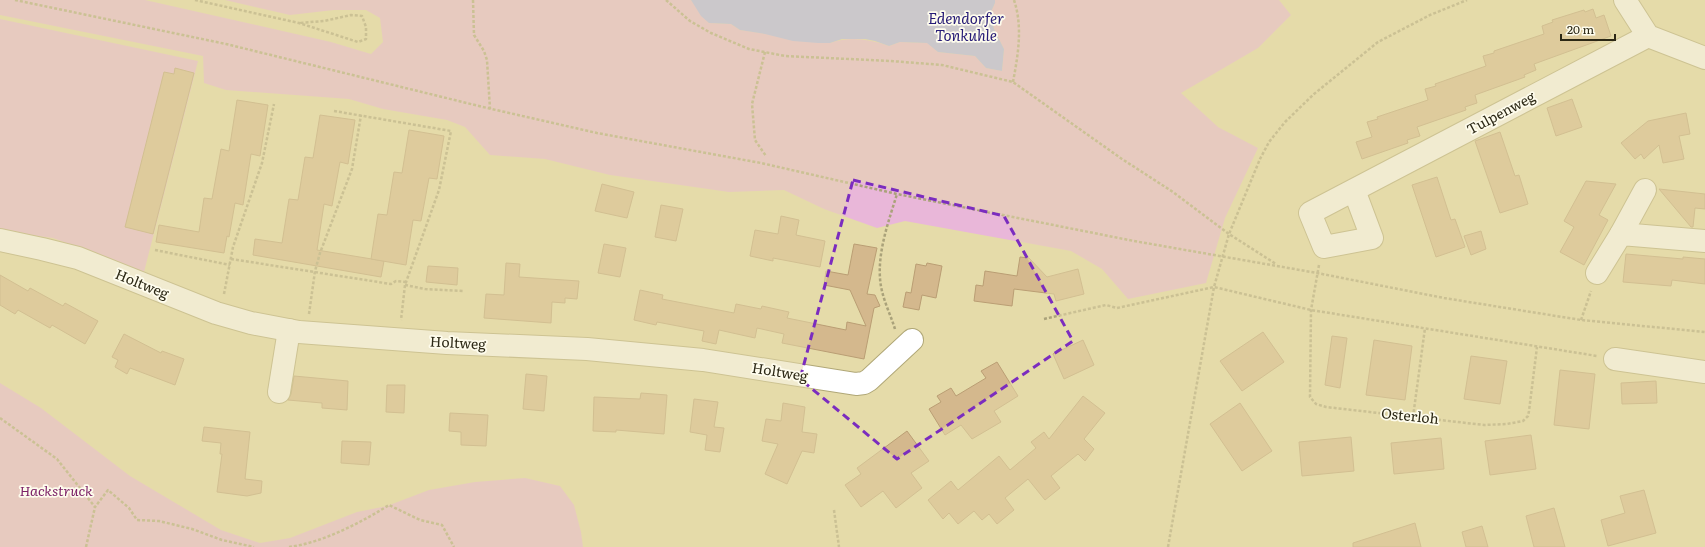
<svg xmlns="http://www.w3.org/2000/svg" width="1705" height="547" font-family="Literata,serif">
  <rect width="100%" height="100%" fill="#e5dba9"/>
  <g fill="#e9b7d9">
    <path d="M 0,0 L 145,0 L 331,42 L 371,54 L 383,42 L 380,18 L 366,10 L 334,10 L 290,15 L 225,0 L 691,0 L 709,23 L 731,24 L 740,30 L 830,43 C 850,36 869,39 889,46 L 900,42 L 928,43 L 938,52 L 975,56 L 986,68 L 1002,71 L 1004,49 L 994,29 L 990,14 L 995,3 L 995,0 L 1279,0 L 1291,15 L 1258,48 L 1181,93 L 1218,127 L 1258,148 L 1225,218 L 1206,283 L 1128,299 L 1102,269 L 1071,251 L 905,221 L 877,228 L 824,209 L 784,190 L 729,192 L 610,175 L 545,159 L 490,155 L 465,127 L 447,120 L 383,109 L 349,99 L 226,90 L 204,83 L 203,56 L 0,15 Z"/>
    <polygon points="0,19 198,61 144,272 53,238 0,231"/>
    <polygon points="0,383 41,408 130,476 221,530 260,543 290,538 357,512 387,506 429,490 475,482 525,478 560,486 574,505 581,532 583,547 0,547"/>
  </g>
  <polygon fill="#aab2f4" points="691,0 995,0 995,3 990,14 994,29 1004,49 1002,71 986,68 975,56 938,52 927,43 900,42 889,46 875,41 865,39 842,39 830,43 818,43 793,41 765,34 740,30 731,24 709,23 701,16"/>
  <g fill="#d4b88d" stroke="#ba9e74">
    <polygon points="1593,9 1596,18 1604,15 1611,36 1534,64 1536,70 1524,75 1525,77 1475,95 1477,103 1465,107 1466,110 1417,127 1420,136 1407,140 1408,143 1362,159 1356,142 1372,137 1367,122 1378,119 1377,117 1428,100 1425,89 1436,86 1435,84 1486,66 1483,56 1494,53 1494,51 1544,34 1542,26 1553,22 1552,20 1584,10 1585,12"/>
    <polygon points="175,68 194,73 153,234 125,227 164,72 174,74"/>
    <polygon points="1572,99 1582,127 1556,136 1547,108"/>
    <polygon points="237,100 268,105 260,156 251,154 243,205 235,203 229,237 227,236 224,253 156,242 159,225 199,232 204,198 212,199 221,149 229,151"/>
    <polygon points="1686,113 1690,134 1679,136 1684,159 1663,163 1659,145 1644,159 1641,154 1635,159 1621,143 1648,121"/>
    <polygon points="320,115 355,120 348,164 340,162 332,206 324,204 317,250 384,261 381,277 253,255 255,239 282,243 289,199 298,200 305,157 313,158"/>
    <polygon points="409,130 444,136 437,179 429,178 421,221 413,220 406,265 371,259 378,214 387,215 394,172 402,173"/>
    <polygon points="1500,132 1515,176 1519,175 1528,204 1500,213 1475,141"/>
    <polygon points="1437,177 1451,220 1455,219 1465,247 1436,257 1412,185"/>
    <polygon points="1586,181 1616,184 1599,215 1608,220 1584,265 1560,252 1574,227 1564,221"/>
    <polygon points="602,184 634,192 627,218 595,211"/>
    <polygon points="1659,189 1705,194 1705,209 1695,208 1693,227 1691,227"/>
    <polygon points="661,205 683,209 676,241 655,237"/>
    <polygon points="781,216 799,220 796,235 825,241 820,267 773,258 773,261 750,256 755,230 778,234"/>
    <polygon points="1481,231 1486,249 1471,255 1464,236"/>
    <polygon points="604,244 626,248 620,277 598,273"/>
    <polygon points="854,244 877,248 867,294 875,295 880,306 874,308 864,359 782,343 784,334 757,328 755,338 719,330 716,344 702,341 704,331 657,322 656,325 634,320 640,290 663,295 662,299 734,313 736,304 761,309 762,306 789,312 787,318 846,330 847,322 866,326 850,290 824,285 826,271 848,275"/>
    <polygon points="1626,254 1683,259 1683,257 1705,259 1705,284 1672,280 1671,286 1623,282"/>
    <polygon points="1020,257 1029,258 1047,277 1078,269 1084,294 1056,301 1054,294 1014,289 1012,306 974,301 976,285 983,286 985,271 1017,276"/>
    <polygon points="506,263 520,264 519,277 579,281 577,299 565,298 565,303 552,302 551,323 484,318 486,294 504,295"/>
    <polygon points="927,263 942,266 936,298 922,295 919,310 903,307 906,292 911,293 916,264 926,266"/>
    <polygon points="428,266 458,268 457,285 426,282"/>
    <polygon points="0,275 28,291 30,288 63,306 65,303 98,321 85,344 52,325 50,328 18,310 15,314 0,305"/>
    <polygon points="1263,332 1284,362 1242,391 1220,361"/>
    <polygon points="124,334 161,353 162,351 184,359 175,385 130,368 127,374 115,367 118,360 112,357"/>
    <polygon points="1332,336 1347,338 1340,388 1325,385"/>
    <polygon points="1083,340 1094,365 1064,379 1053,354"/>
    <polygon points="1374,340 1412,346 1405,400 1366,395"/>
    <polygon points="1471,356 1507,361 1500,404 1464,399"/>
    <polygon points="997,362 1018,396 994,411 1001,422 972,439 961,425 945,435 929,409 941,402 937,396 951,388 956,396 986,378 981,371"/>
    <polygon points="1560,370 1595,374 1589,429 1554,425"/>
    <polygon points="526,374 547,376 544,411 523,409"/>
    <polygon points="294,376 348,381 347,410 322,408 322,403 288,400 291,394"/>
    <polygon points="1656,381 1657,403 1622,404 1621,383"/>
    <polygon points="387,385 405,385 404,413 386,412"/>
    <polygon points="641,393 667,395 664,434 616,430 616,432 593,431 594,397 640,399"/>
    <polygon points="1083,396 1105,413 1084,439 1094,449 1085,461 1078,454 1051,476 1060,488 1045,500 1028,479 1005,498 1014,510 997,524 989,514 982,520 974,511 958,524 949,513 943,519 928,500 951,481 958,490 999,456 1010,470 1036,448 1031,442 1044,432 1049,439"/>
    <polygon points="694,399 718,402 714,427 724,428 720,452 705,450 707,435 690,432"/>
    <polygon points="783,403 805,407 802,432 817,434 814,453 802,451 787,484 765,474 778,444 762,441 766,419 781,421"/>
    <polygon points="1240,403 1272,451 1242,471 1210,424"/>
    <polygon points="450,413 488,415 486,446 461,445 461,432 449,431"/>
    <polygon points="204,427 250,432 245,479 262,481 261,493 247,496 217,492 222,454 220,454 221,443 202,441"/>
    <polygon points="907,431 929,461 911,473 922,488 896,508 883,491 861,507 845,485 861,474 857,468"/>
    <polygon points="1531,435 1536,469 1490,475 1485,441"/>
    <polygon points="1351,437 1354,471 1302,476 1299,442"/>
    <polygon points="1441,438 1444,469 1394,474 1391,443"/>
    <polygon points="342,441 371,442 369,465 341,463"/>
    <polygon points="1644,490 1656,533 1608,546 1601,520 1625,513 1620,496"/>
    <polygon points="1554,508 1565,547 1534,547 1526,516"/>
    <polygon points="1415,523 1421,547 1353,547 1353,543"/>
    <polygon points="1482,526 1488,547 1466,547 1462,532"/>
  </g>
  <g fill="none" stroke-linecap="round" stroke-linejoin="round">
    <defs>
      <g id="minor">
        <polyline points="1625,0 1648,36 1705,58"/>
        <path d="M 1354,190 L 1372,238 L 1324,247 L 1310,213 C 1423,154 1536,95 1648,36"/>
        <polyline points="1621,234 1645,190"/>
        <polyline points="0,240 42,249 78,258 216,313 251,323 299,332 447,343 587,349 703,360 856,384 864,383 869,380 912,340"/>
        <polyline points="1597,273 1621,234 1705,241"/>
        <polyline points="1615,359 1705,372"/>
        <polyline points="279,392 289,330"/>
      </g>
    </defs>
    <use href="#minor" stroke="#b0a777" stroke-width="24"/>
    <g stroke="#aaa27a" stroke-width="2.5" stroke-dasharray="3 2" stroke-linecap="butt">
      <polyline points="15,0 226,44 483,107 597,133 761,163 897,194 1134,241 1317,273 1444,298 1581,320 1705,332"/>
      <polyline points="195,0 299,23 358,42 366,39 366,27 362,16 351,15 324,21 299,23"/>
      <polyline points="473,0 474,35 484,51 487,60 490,109"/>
      <polyline points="666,0 690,21 711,33 749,49 785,56 891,61 942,65 1013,82 1122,159 1173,192 1229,234 1276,264"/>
      <polyline points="765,52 752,104 755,140 766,156"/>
      <path d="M 1013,82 C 1018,55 1023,27 1014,0"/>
      <polyline points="334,111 451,131 439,190 405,285 401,320"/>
      <polyline points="155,250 230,265"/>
      <polyline points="231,259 391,284 396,281 406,282"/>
      <polyline points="1319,265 1311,310 1310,397 1316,404 1326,407 1484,425 1507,424 1523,421 1528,416 1529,411 1537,347"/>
      <polyline points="405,285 425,289 463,291"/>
      <polyline points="224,294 233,247 262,163 274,104"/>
      <polyline points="309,314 315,271 320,253 352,169 361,115"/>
      <polyline points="1044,319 1106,305 1117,308 1214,287 1311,310 1597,356"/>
      <polyline points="1581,320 1591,291"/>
      <path d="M 895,329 C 890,313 881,296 880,278 C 878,250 889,220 897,194"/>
      <polyline points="1413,417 1425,328"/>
      <polyline points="0,418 57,459 95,507 108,490 129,508 137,520 159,521 192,529 222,540 254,547"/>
      <polyline points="834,510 839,547"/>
      <polyline points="86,547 95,507"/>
      <path d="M 289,547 C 322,543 362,522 389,505 L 420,520 L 442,525 L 454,547"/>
      <polyline points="1168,547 1214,287 1229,234 1260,159 1269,142 1285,122 1314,94 1378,42 1430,15 1467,0"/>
    </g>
    <use href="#minor" stroke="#fff" stroke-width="22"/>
  </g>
  <path d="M0 0H1705V547H0ZM 853,180 L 1004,216 L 1073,341 L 897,459 L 800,379 Z" fill="#e5dba9" fill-opacity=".55" fill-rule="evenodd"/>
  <path fill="none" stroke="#7b2cbf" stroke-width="3" stroke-dasharray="8 5" stroke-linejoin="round" d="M 853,180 L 1004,216 L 1073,341 L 897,459 L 800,379 Z"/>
  <g text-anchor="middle" stroke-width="3.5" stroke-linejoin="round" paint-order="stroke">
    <g font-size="14" fill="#2c2815" stroke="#fefced">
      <text transform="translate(1501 113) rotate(-28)" y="5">Tulpenweg</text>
      <text transform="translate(142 284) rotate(22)" y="5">Holtweg</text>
      <text transform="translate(458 343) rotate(3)" y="5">Holtweg</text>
      <text transform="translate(780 372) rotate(9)" y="5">Holtweg</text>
      <text transform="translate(1410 416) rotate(6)" y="5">Osterloh</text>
    </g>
    <g font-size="14" font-style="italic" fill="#7c2268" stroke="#fefced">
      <text x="56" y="496">Hackstruck</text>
    </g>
    <g font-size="15" font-style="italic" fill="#251a76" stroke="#fefced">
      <text x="966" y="24">Edendorfer<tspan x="966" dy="17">Tonkuhle</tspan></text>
    </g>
  </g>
  <path d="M1561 34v6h54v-6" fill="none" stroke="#2c2815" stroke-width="2"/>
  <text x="1567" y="34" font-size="12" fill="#2c2815" stroke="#fefced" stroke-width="3" paint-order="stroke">20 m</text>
</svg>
